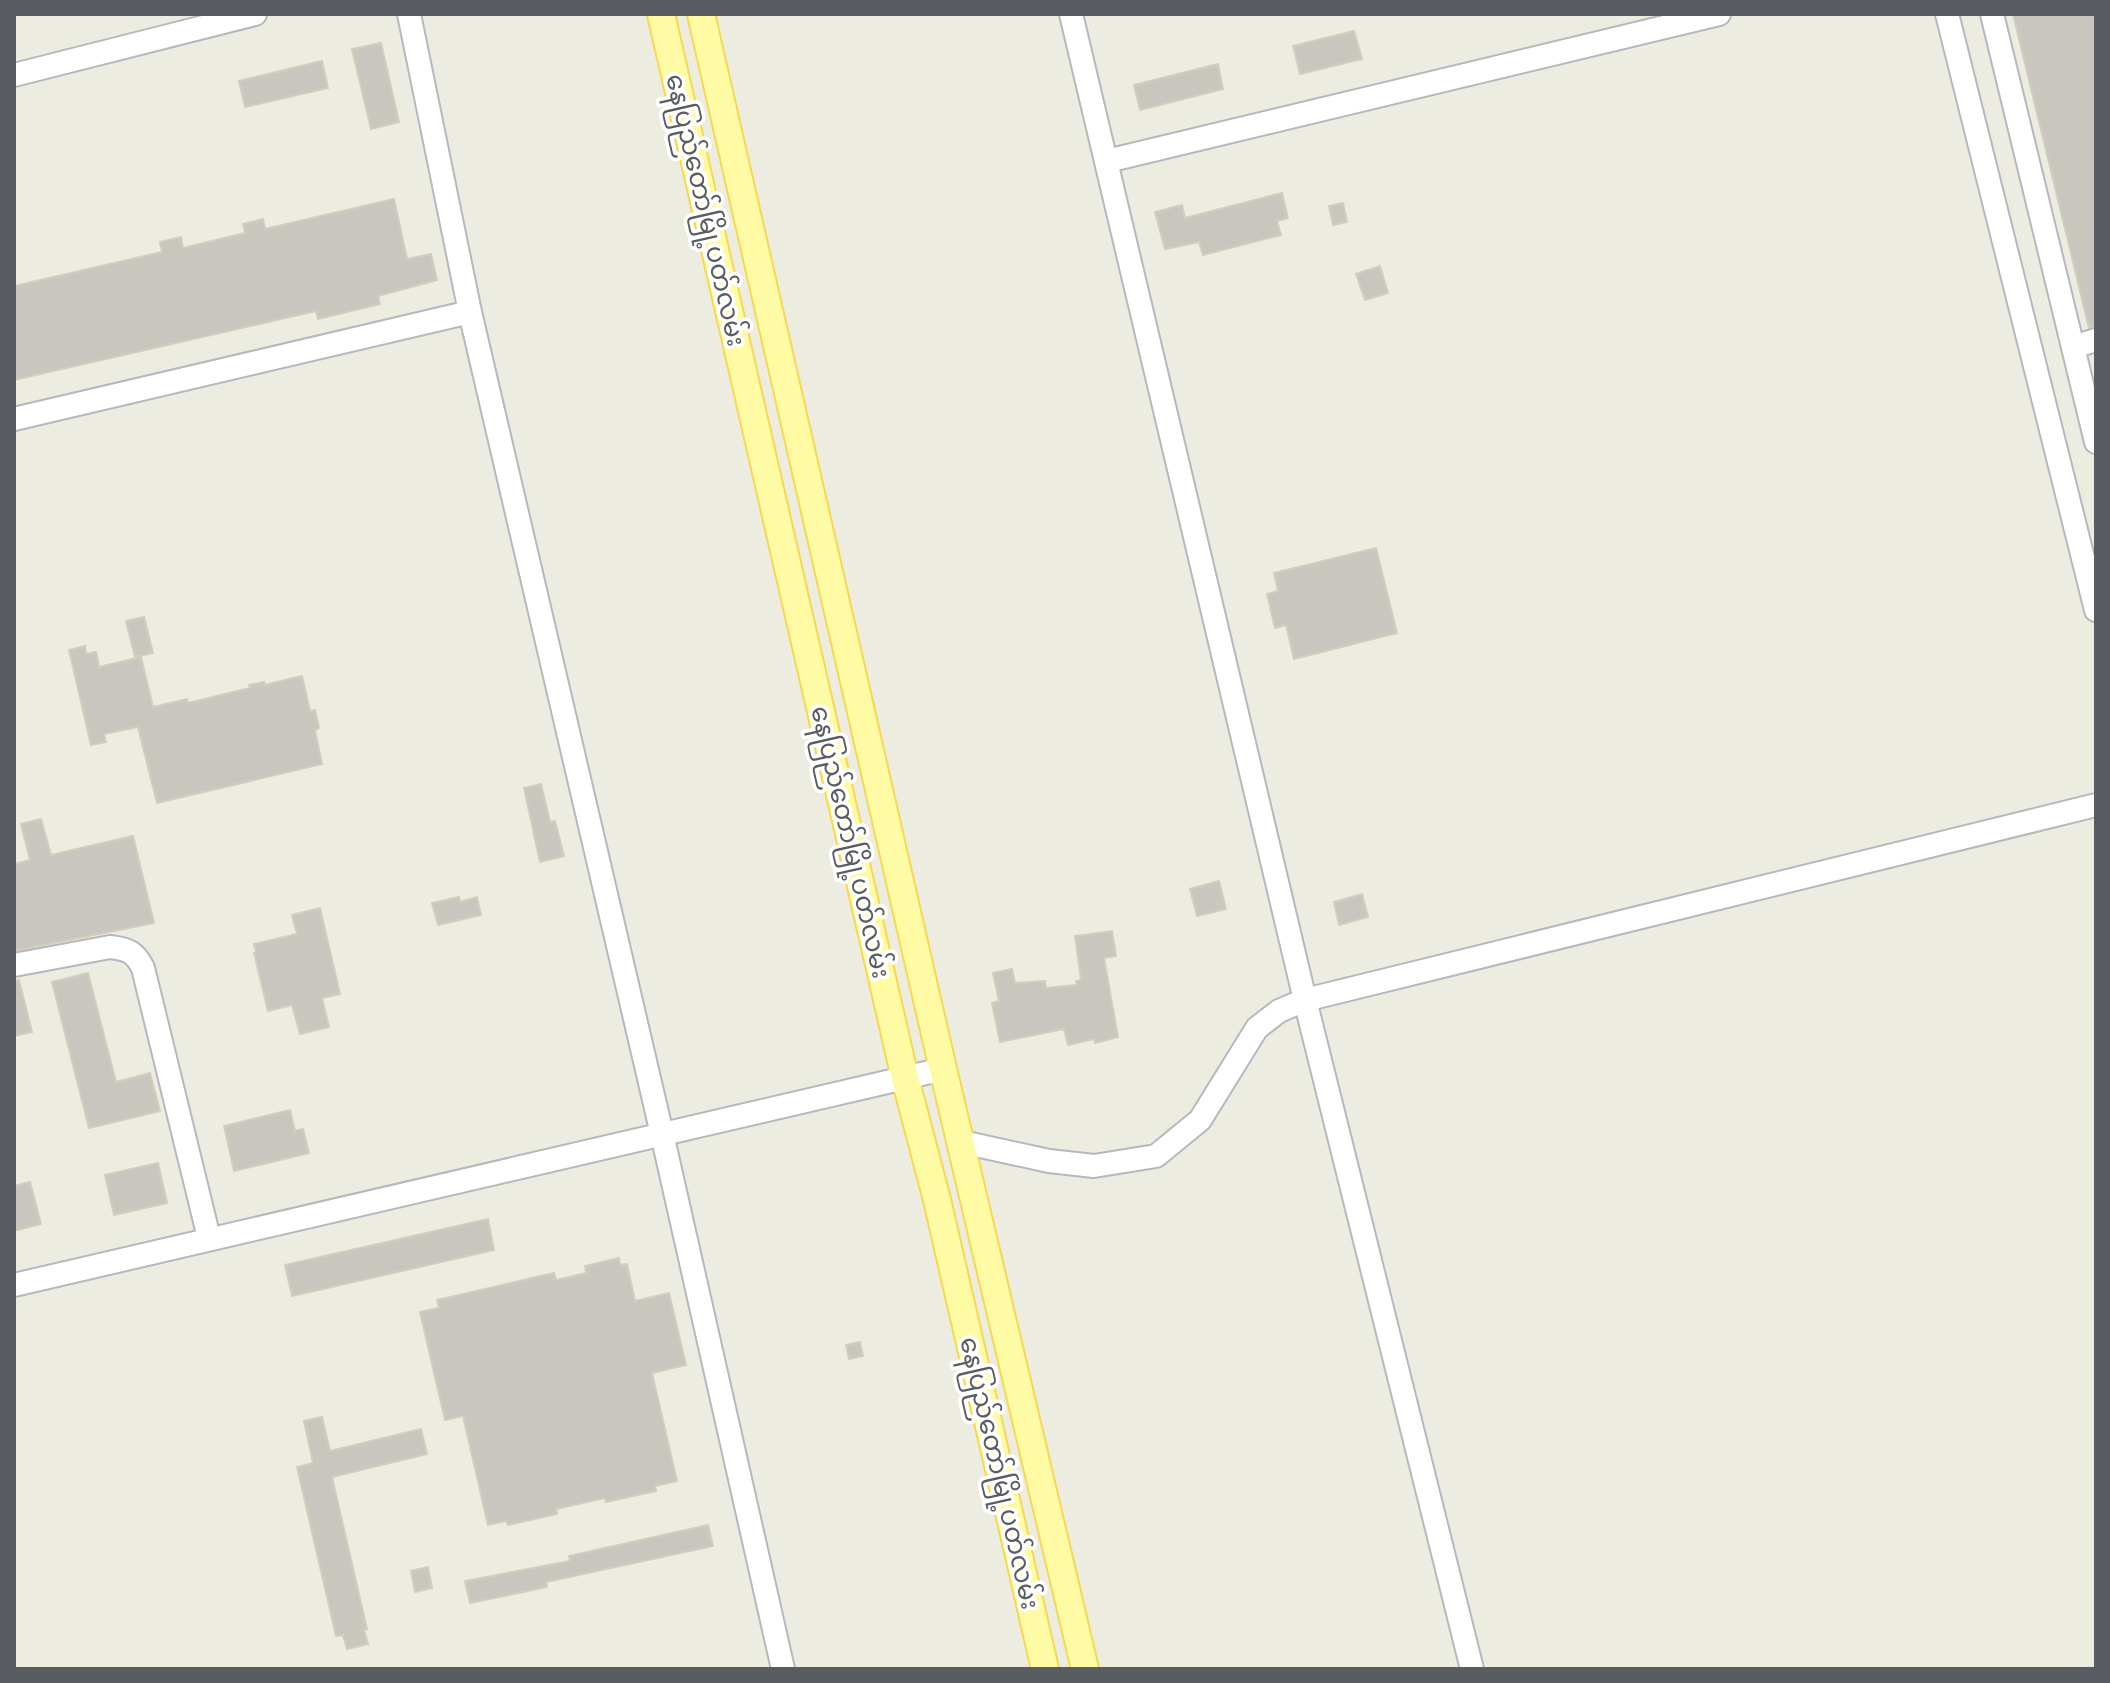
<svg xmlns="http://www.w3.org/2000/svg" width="2110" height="1683" font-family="'Space Grotesk','Noto Sans Myanmar',sans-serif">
  <rect width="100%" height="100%" fill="#edece1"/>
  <g fill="#c8c6be" stroke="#d2cebf" stroke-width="2">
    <polygon points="2013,14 2096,14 2096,326 2089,328"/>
    <polygon points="1354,31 1362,59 1300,74 1293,46"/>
    <polygon points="381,43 399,122 371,129 352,49"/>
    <polygon points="322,61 328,88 245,107 239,81"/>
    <polygon points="1218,64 1223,89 1140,110 1134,85"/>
    <polygon points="1282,193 1288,218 1277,221 1281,235 1203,255 1199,242 1165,249 1155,212 1182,205 1185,218"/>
    <polygon points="394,199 407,259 431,254 437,280 378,296 380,304 318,319 316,311 14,380 14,286 162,252 160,242 181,237 183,248 245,233 243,224 263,219 265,229"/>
    <polygon points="1343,203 1347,222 1333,225 1329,206"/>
    <polygon points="1380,266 1388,293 1365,300 1356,274"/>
    <polygon points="1376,548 1397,633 1294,659 1286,625 1275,628 1267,594 1278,591 1274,573"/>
    <polygon points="144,617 153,653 135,657 126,621"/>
    <polygon points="85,646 86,654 96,652 99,667 141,657 153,707 187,699 188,703 250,688 249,685 264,682 265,685 302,676 310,711 315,710 319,728 315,730 322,764 157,803 138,727 104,734 106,742 91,745 69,650"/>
    <polygon points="541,784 550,822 555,821 564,856 540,862 524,788"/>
    <polygon points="41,819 51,855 133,836 154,923 14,951 14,864 30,860 21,824"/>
    <polygon points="1219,881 1226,909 1197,916 1190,889"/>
    <polygon points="1362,894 1368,917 1339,925 1334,902"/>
    <polygon points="459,897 460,902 477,897 481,915 438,925 432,903"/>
    <polygon points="320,908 340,994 322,998 329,1027 300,1034 292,1005 268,1011 254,953 256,952 254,944 297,934 292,915"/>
    <polygon points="1112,931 1116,956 1104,958 1118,1037 1095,1043 1094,1039 1068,1045 1064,1029 1000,1042 992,1003 999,1001 993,973 1012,969 1015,983 1045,981 1046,988 1077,985 1076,981 1081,980 1075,936"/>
    <polygon points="88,973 116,1082 150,1073 160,1111 89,1128 52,982"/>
    <polygon points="19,980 32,1032 14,1036 14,981"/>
    <polygon points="290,1110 295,1131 303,1129 309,1153 234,1171 224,1126"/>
    <polygon points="158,1163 167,1203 114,1215 105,1175"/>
    <polygon points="30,1182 41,1224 14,1231 14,1186"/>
    <polygon points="488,1219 494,1250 292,1296 285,1265"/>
    <polygon points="619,1258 620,1265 627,1264 635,1301 669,1293 686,1365 652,1373 677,1481 655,1486 656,1491 606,1502 605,1498 556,1509 557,1514 508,1525 506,1521 488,1525 463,1416 445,1420 420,1312 439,1308 437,1300 554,1273 556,1280 586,1273 585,1266"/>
    <polygon points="860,1342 863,1356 849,1359 846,1345"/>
    <polygon points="322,1417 330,1451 421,1429 427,1454 332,1477 367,1629 364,1630 368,1644 347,1649 343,1635 336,1636 297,1467 313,1463 304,1421"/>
    <polygon points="708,1525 713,1546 546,1582 547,1587 470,1603 465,1581 570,1561 569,1556"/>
    <polygon points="428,1567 432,1588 415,1592 411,1571"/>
  </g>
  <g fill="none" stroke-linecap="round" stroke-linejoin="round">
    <defs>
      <g id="minor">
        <polyline points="1071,14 1305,1000 1472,1669"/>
        <polyline points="1947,14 2096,610"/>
        <polyline points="1992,14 2096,442"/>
        <polyline points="14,75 255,14"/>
        <polyline points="1107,161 1719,14"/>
        <polyline points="470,312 662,1134 783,1669"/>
        <polyline points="2073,347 2096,340"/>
        <polyline points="14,419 470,312 409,14"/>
        <path d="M 14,965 L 110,947 C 128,949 135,952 143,968 L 209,1238"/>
        <polyline points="962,1142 1049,1161 1094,1166 1156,1156 1200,1120 1257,1028 1279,1011 1305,1000 2096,805"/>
        <polyline points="14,1285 943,1069"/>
      </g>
      <g id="major">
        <polyline points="661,14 905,1078 937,1200 1045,1669"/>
        <polyline points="701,14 943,1069 1085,1669"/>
      </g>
    </defs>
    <use href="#minor" stroke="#b6b8be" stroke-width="26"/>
    <use href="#major" stroke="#f6d951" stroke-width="30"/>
    <use href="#minor" stroke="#fff" stroke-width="22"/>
    <use href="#major" stroke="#fffaa4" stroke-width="26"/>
  </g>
  <g text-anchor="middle" stroke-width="7" stroke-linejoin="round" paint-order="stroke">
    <g font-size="26" fill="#595d62" stroke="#fff">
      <text transform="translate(706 210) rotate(77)" y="9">နေပြည်တော်မြို့ပတ်လမ်း</text>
      <text transform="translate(851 842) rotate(77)" y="9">နေပြည်တော်မြို့ပတ်လမ်း</text>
      <text transform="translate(1000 1473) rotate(77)" y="9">နေပြည်တော်မြို့ပတ်လမ်း</text>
    </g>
  </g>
  <rect width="2110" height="1683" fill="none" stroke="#595d62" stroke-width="32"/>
</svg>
